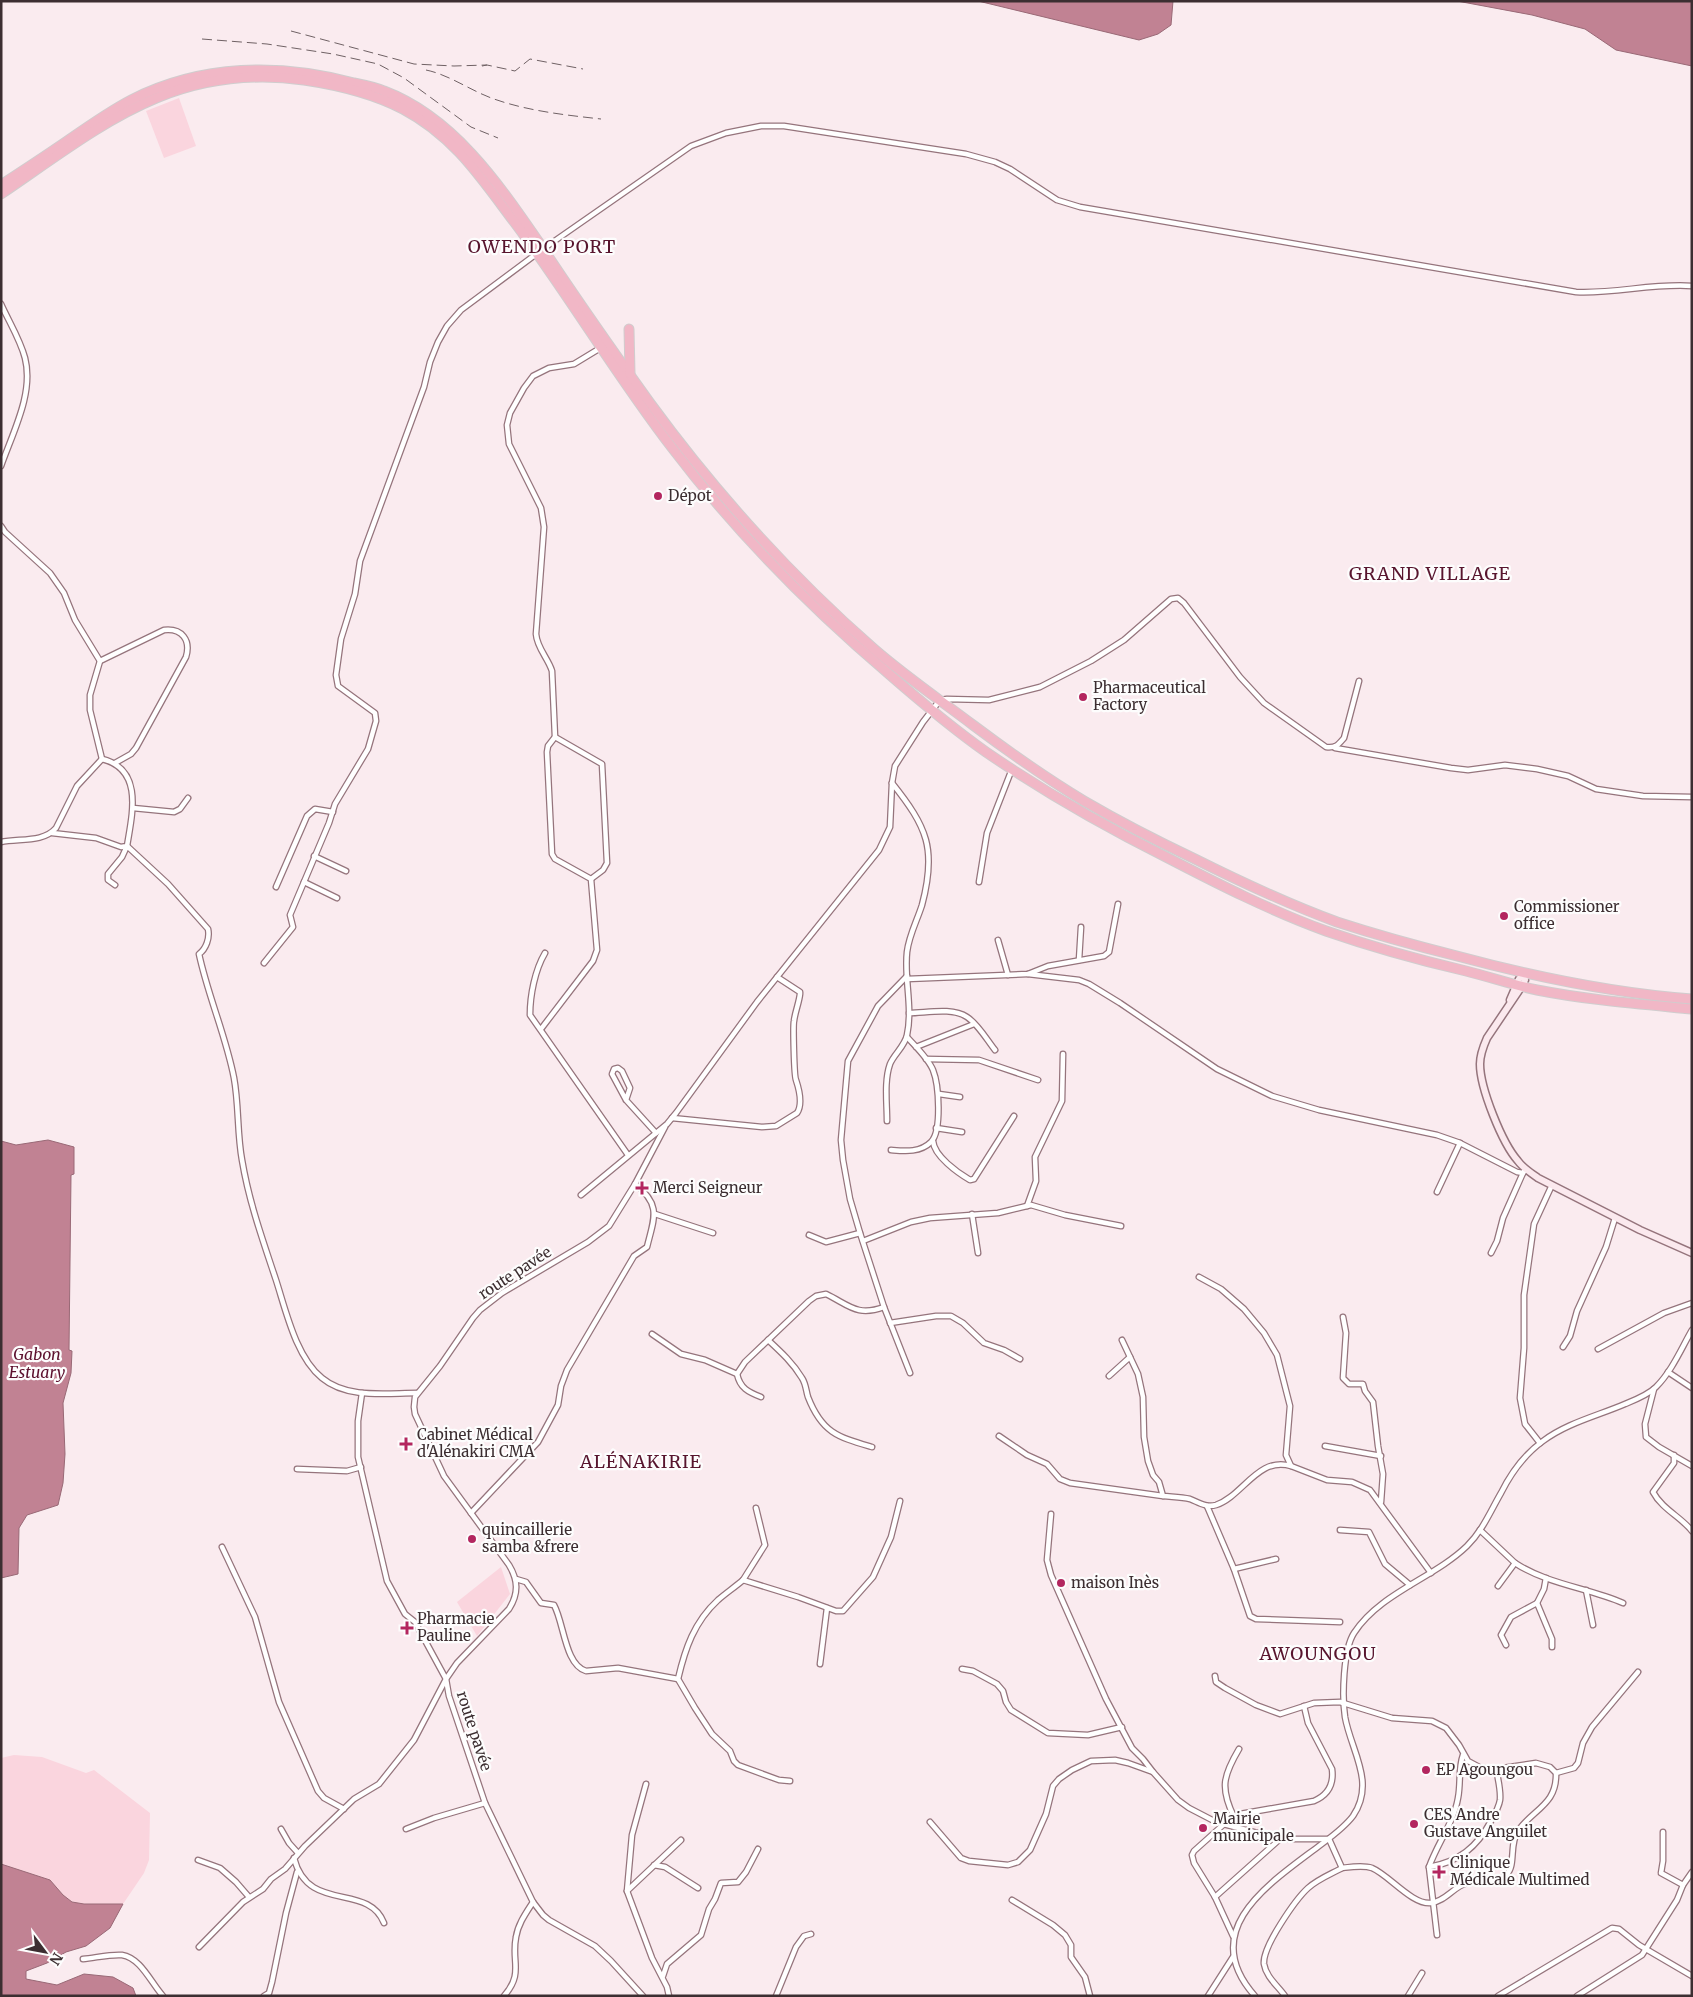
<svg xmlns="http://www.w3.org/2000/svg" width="1693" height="1997" font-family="Merriweather,serif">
  <rect width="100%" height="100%" fill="#faebef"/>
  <g fill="#fad5de">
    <polygon points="179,98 196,146 164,158 146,111"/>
    <polygon points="501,1567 510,1594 477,1636 457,1602"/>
    <polygon points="14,1755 42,1757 86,1773 94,1770 150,1813 149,1860 144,1873 123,1904 84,1904 72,1902 63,1895 50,1880 1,1864 1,1758"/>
  </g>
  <g fill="#c18293" stroke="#996976">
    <polygon points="978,1 1173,1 1171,25 1158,34 1139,40"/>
    <polygon points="1457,1 1692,1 1692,66 1616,50 1585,29 1532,15"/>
    <polygon points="48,1140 74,1147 74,1174 71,1175 69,1350 72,1351 71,1373 63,1403 65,1454 63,1483 58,1505 27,1515 19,1528 18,1574 1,1578 1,1141 16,1145"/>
    <polygon points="1,1864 50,1880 63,1895 72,1902 84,1904 123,1904 110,1928 86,1946 66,1952 47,1963 26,1971 26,1979 57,1985 84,1974 113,1977 133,1988 136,1996 1,1996"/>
  </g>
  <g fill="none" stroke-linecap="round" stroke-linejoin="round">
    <defs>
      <g id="street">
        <path d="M 1,304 C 9,322 20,339 25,358 C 34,393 13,432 1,466"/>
        <polyline points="1,526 5,532 50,573 64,593 75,620 100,661 90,695 90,710 102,759"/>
        <path d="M 100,661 L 164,630 C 182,628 191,640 186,657 L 136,748 L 131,754 L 115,763"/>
        <polyline points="555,737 602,764 607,863 603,870 591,879"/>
        <polyline points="1335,748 1451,768 1468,770 1505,765 1537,769 1568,776 1596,789 1643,796 1692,797"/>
        <polyline points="133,808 174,812 180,809 188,798"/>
        <path d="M 52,833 L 96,838 L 121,847 L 127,846 C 132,815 144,769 102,759"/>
        <path d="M 1,842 C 19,838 43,843 56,828 L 77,786 L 102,759"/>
        <polyline points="314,856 346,871"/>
        <polyline points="304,882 337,898"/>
        <polyline points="979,882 987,833 1012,769"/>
        <path d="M 115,885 L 108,880 L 108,874 L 122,857 L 127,846 L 168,884 L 208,929 C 210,938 206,949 199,954 C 208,996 226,1036 234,1078 C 239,1105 237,1133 242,1160 C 249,1202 263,1241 276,1280 C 286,1311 296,1357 322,1378 C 347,1399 386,1393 417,1393"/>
        <polyline points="276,887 307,816 315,809 333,812"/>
        <polyline points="998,940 1008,975"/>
        <path d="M 545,953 C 535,970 530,995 530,1015 L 628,1155"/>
        <polyline points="1079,960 1081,927"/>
        <path d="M 264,963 L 293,927 L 290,915 L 329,823 L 335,804 L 368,749 L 376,721 L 375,713 L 338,686 L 336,675 L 341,639 L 355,594 L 360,561 L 424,387 L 430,362 L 438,342 L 447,326 L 461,310 L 543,249 L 691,146 L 726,133 L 761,126 L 784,126 L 966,154 L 995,162 L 1010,169 L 1057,200 L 1080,207 L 1576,292 C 1615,294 1653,283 1692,286"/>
        <polyline points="1028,974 1079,980 1089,984 1120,1003 1217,1069 1272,1096 1319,1110 1437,1135 1460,1143 1517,1172 1523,1173 1526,1169"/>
        <polyline points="907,976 878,1006 848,1061 841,1140 843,1160 850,1199 860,1233 884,1307 910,1373"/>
        <polyline points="907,979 1028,974 1048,966 1104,956 1109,952 1118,904"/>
        <path d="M 909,1013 C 926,1013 952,1007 967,1017 C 978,1024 987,1040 995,1050"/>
        <path d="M 541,1029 L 593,961 L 597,950 L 591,879 L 555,859 L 552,854 L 547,752 L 548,746 L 555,737 L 552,671 C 548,658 537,648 536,634 L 544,527 L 541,508 L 509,444 L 507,425 L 510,413 L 524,388 L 533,376 L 549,368 L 574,364 L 602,347"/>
        <polyline points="916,1047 974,1024"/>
        <polyline points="926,1059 979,1060 1038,1080"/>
        <polyline points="939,1094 960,1097"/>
        <polyline points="626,1100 630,1088 622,1071 618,1068 614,1069 612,1074 626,1100 656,1133"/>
        <path d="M 672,1118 L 762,1127 L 776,1126 L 797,1113 C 803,1104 799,1089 796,1080 C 794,1076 793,1025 794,1021 C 795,1012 799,1003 800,994 L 800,992 L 777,977"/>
        <path d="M 887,1121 C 887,1103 884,1081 890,1064 C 894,1054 905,1046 907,1035 C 913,1007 904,979 907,952 C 909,935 917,921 922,905 C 937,849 927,827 892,783"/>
        <polyline points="936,1128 962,1132"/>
        <path d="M 933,1141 C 934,1156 958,1173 970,1180 L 974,1179 L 1014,1116"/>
        <path d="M 891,1150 C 904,1151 920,1153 931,1142 C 942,1131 939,1085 933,1070 C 928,1058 916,1047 907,1037"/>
        <polyline points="1437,1192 1460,1143"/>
        <path d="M 581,1195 L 667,1124 L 676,1113 L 757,1002 L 879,850 L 890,827 L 892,783 L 895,766 L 923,722 L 940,700 L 947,699 L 989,700 L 1040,687 L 1091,661 L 1124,640 L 1171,599 L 1178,598 L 1184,603 L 1240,677 L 1264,703 L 1326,747 C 1336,748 1338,745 1344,738 L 1359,681"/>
        <polyline points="1027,1206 1036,1181 1035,1157 1062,1101 1063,1054"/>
        <polyline points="655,1214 713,1233"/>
        <polyline points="972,1214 978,1253"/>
        <polyline points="809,1235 826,1242 860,1233"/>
        <polyline points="863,1241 911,1222 930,1218 998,1213 1031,1205 1065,1215 1121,1226"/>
        <polyline points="1491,1253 1497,1241 1503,1218 1523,1173"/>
        <polyline points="1199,1277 1221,1289 1244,1309 1264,1333 1277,1355 1290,1406 1286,1455 1291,1466 1327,1480 1352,1482 1370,1490 1431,1573"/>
        <polyline points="1343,1317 1346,1333 1343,1378 1349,1384 1363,1384 1365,1391 1373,1402 1378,1446 1383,1474 1381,1502"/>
        <polyline points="890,1323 936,1316 951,1316 963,1323 984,1343 1004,1350 1020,1359"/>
        <path d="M 652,1334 L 681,1354 L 705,1360 L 737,1374 C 740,1388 748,1392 761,1397"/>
        <path d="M 768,1340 C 781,1352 793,1363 802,1378 C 806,1384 806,1391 808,1397 C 822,1433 838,1437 872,1447"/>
        <path d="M 1122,1340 L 1138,1374 L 1143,1397 L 1144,1437 L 1148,1461 L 1153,1475 L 1159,1482 L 1163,1496 C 1172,1497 1181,1497 1190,1499 C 1198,1502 1206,1508 1216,1505 C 1243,1496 1258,1456 1291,1466"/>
        <polyline points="1563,1347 1570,1336 1577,1311 1606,1247 1615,1218"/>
        <polyline points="1598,1349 1664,1313 1692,1303"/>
        <polyline points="1668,1372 1692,1388"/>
        <path d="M 737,1374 L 745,1362 L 809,1301 L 816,1296 L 826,1294 C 849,1305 857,1317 884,1307"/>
        <polyline points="1109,1376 1130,1357"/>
        <polyline points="1654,1389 1645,1424 1646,1437 1659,1447 1692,1466"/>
        <polyline points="999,1436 1027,1455 1047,1464 1060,1479 1070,1483 1163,1496"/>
        <polyline points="1540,1443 1525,1424 1520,1398 1524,1348 1524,1295 1534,1224 1552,1185"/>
        <polyline points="1325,1446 1381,1456"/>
        <path d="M 1674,1455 L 1674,1463 L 1653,1492 C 1662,1509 1681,1517 1692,1531"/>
        <polyline points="297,1469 347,1471 361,1467"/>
        <polyline points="1207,1506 1234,1569 1250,1616 1256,1619 1340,1622"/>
        <path d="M 471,1513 L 538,1442 L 558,1405 L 561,1386 L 567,1370 L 634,1256 L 647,1247 C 654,1218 662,1205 635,1184"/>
        <path d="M 1051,1514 L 1047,1560 L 1051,1575 L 1106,1699 L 1132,1748 L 1143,1759 L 1153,1772 L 1178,1800 L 1189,1808 L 1216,1822 L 1280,1839 L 1329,1839 L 1342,1868 C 1351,1867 1363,1865 1372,1868 C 1389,1875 1412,1905 1431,1903 C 1446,1901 1453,1887 1467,1883 C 1480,1879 1496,1885 1507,1874 C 1516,1865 1509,1844 1518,1831 C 1533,1809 1557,1805 1556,1773 L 1550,1767 L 1536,1763 L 1496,1769 L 1481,1768 L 1468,1761 L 1459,1745 L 1446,1728 L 1432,1721 L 1392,1718 L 1340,1702 L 1314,1703 L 1280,1714 L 1256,1705 L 1225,1688 L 1216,1682 L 1215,1676"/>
        <polyline points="1340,1530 1369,1532 1385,1564 1410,1585"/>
        <polyline points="1480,1530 1515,1563 1498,1586"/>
        <polyline points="222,1547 255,1617 279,1702 318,1791 324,1798 344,1809"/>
        <path d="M 1515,1563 C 1547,1584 1588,1588 1623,1603"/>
        <polyline points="1234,1569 1276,1559"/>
        <polyline points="1546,1578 1544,1589 1537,1603 1552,1639 1552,1647"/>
        <path d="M 516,1579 L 526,1582 L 541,1603 L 554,1605 C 564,1623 565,1665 586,1671 L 618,1668 L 678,1679"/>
        <polyline points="743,1580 765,1545 756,1508"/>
        <polyline points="1586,1590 1593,1625"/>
        <polyline points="1506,1645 1501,1635 1511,1617 1537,1603"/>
        <polyline points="820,1664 827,1608"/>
        <polyline points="962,1669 973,1671 997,1684 1003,1691 1006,1702 1011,1710 1048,1733 1088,1735 1122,1727"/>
        <polyline points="1556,1773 1574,1768 1578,1763 1583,1743 1592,1727 1638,1672"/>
        <path d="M 790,1781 L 779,1780 L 738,1765 L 734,1761 L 730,1751 L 712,1734 L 695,1708 L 678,1679 C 685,1649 694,1622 718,1600 C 726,1593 735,1587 743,1580 L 798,1597 L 836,1611 L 843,1611 L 873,1577 L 891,1537 L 900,1501"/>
        <polyline points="646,1784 632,1835 627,1891 652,1958 667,1987 669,1996"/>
        <path d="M 1234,1817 C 1220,1788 1223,1776 1239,1749"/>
        <polyline points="930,1822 961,1858 969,1861 1008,1865 1018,1862 1030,1850 1046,1814 1053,1786 1059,1779 1072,1770 1091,1761 1115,1760 1128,1763 1153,1772"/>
        <polyline points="281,1829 289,1843 298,1853"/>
        <polyline points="406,1829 434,1818 485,1803"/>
        <polyline points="1663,1832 1663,1861 1661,1873 1683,1885"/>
        <path d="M 294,1858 C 308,1914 368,1882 384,1923"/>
        <polyline points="198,1860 220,1868 236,1882 249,1897"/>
        <polyline points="654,1865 665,1867 698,1888"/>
        <path d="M 1429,1867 C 1437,1844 1454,1822 1458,1798 C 1461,1783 1458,1769 1463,1755"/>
        <polyline points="627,1891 681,1840"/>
        <polyline points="1215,1897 1280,1839"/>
        <polyline points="1012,1900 1053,1925 1065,1935 1071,1945 1071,1957 1085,1977 1090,1996"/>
        <path d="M 1437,1935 L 1429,1867 C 1459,1862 1477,1847 1491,1821 C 1495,1814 1499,1807 1500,1800 C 1501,1790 1498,1779 1496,1769"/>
        <path d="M 1233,1936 L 1215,1897 L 1194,1863 L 1192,1855 L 1194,1851 L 1223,1825 L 1240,1814 L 1314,1801 C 1328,1795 1334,1784 1332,1769 L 1308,1723 L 1304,1706"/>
        <polyline points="199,1947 243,1902 263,1889 271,1879 285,1869 305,1846 354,1799 379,1784 414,1740 446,1679 415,1622 405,1614 387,1581 358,1457 358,1421 362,1393"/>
        <path d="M 83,1959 C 95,1958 110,1954 122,1955 C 141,1958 151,1983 163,1996"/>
        <polyline points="663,1976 667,1964 701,1935 709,1909 715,1899 721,1883 738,1882 746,1872 758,1849"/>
        <polyline points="264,1996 269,1993 272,1982 286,1913 297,1872"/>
        <path d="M 504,1996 C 524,1973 511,1962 516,1937 C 518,1924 526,1913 533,1902"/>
        <path d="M 643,1996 L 611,1961 L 595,1946 L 549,1920 L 543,1915 L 533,1902 L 485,1803 L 449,1696 L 446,1679 L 457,1663 L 509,1609 C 519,1593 518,1580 509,1565 L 444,1476 L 415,1414 L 414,1407 L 415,1397 L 440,1366 L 473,1318 L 480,1310 L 502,1293 L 588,1242 L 609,1226 L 635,1184 L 665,1127"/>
        <polyline points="776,1996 796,1947 804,1936 811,1934"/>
        <polyline points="1208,1996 1233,1957"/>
        <path d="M 1255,1996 C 1196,1930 1270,1883 1319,1846 C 1331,1837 1344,1828 1353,1816 C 1376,1782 1351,1751 1345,1717 C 1342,1697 1343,1650 1354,1633 C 1380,1593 1434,1578 1467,1546 C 1483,1530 1490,1512 1501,1493 C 1511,1473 1525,1454 1543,1441 C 1567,1423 1597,1416 1625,1404 C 1635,1400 1648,1395 1656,1387 C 1672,1371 1681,1349 1692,1330"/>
        <path d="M 1285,1996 C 1278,1986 1266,1977 1264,1964 C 1262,1947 1296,1899 1308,1888 C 1318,1879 1331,1874 1342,1868"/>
        <polyline points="1408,1996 1422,1973"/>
        <polyline points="1498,1996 1612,1928 1619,1929 1639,1945 1692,1976"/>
        <polyline points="1577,1996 1642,1955 1677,1900 1683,1885 1692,1872"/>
      </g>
      <g id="secondary">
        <path d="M 1524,974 L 1525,980 L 1522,986 L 1487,1038 C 1483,1047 1480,1055 1480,1064 C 1480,1088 1502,1143 1518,1161 C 1523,1168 1531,1173 1538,1178 L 1640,1230 L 1692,1253"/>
        <polyline points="1510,1000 1519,979 1524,974"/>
      </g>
      <g id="highway">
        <path d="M 1,185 C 24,170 47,155 70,139 C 90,125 110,111 131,100 C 201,64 280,63 354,83 C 364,85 375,87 384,91 C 453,117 498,183 538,241 C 574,296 612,350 650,403 C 715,492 791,576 874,649 C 905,676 940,700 973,725 C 1009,752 1046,778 1084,801 C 1120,822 1157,841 1195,859 C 1241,882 1288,904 1337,922 C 1377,935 1417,946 1457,956 C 1535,977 1611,993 1692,999"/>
        <path d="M 1,194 C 101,126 174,62 304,80 C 338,85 372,93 403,109 C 456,137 483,181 518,227 C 572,300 618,378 673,449 C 737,533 809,606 889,674 C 920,701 952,728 986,752 C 1043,791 1104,826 1166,857 C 1218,884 1271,911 1326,931 C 1372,947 1419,960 1466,971 C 1490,977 1513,985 1537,990 C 1588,1000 1640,1004 1692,1009"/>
        <polyline points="629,329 630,373"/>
      </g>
    </defs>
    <use href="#street" stroke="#95747c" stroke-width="7"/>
    <use href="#secondary" stroke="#95747c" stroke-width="9"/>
    <use href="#highway" stroke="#d0cdce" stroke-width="11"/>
    <use href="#street" stroke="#fff" stroke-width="4.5"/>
    <use href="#secondary" stroke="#fbe9ee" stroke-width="6"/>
    <use href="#highway" stroke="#f1b7c6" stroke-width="9"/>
    <g stroke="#6f6164" stroke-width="1" stroke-dasharray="10 5" stroke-linecap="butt">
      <polyline points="291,31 414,64 454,66 487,65"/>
      <polyline points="202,39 267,44 333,54 378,64 404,78 471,127 498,138"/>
      <polyline points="482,66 487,65 515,71 530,59 583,69"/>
      <path d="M 426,70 C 450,75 471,91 494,99 C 528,111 565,115 601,119"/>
    </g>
  </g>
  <g fill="#b3265f" stroke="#fdfdfd" stroke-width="2">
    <circle cx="658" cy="496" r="5"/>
    <circle cx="1083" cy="697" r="5"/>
    <circle cx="1504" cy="916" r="5"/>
    <path d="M639.5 1180.5h5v5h5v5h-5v5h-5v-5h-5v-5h5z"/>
    <path d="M403.5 1436.5h5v5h5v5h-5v5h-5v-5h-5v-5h5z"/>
    <circle cx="472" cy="1539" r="5"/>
    <circle cx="1061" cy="1583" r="5"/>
    <path d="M404.5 1620.5h5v5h5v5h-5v5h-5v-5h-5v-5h5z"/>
    <circle cx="1426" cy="1770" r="5"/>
    <circle cx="1414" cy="1824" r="5"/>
    <circle cx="1203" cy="1828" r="5"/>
    <path d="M1436.5 1864.5h5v5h5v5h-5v5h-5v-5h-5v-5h5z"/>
  </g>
  <g text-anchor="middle" stroke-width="4.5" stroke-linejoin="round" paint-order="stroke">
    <g font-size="15" fill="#3c2e31" stroke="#fdfdfd" text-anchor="start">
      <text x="668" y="501">Dépot</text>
      <text x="1093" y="693">Pharmaceutical<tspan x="1093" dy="17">Factory</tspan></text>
      <text x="1514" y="912">Commissioner<tspan x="1514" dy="17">office</tspan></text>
      <text x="653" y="1193">Merci Seigneur</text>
      <text x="417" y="1440">Cabinet Médical<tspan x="417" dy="17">d'Alénakiri CMA</tspan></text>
      <text x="482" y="1535">quincaillerie<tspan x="482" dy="17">samba &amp;frere</tspan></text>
      <text x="1071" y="1588">maison Inès</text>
      <text x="417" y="1624">Pharmacie<tspan x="417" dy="17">Pauline</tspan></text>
      <text x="1436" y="1775">EP Agoungou</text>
      <text x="1424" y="1820">CES Andre<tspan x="1424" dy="17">Gustave Anguilet</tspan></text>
      <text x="1213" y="1824">Mairie<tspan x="1213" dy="17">municipale</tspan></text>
      <text x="1450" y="1868">Clinique<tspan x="1450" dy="17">Médicale Multimed</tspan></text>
    </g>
    <g font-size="15" fill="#3c2e31" stroke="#fdfdfd">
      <text transform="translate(515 1273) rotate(-33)" y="5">route pavée</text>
      <text transform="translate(474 1731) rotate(72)" y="5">route pavée</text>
    </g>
    <g font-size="16" font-style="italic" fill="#5d112f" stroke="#fdfdfd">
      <text x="37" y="1360">Gabon<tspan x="37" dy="18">Estuary</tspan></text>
    </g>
    <g font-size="18" letter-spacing="1" fill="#58152e" stroke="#fdfdfd">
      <text x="542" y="253">OWENDO PORT</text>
      <text x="1430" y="580">GRAND VILLAGE</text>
      <text x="641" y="1468">ALÉNAKIRIE</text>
      <text x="1318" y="1660">AWOUNGOU</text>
    </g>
  </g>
  <rect width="1693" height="1997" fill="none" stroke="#3c2e31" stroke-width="5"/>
  <g transform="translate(45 1952) rotate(122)" stroke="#fdfdfd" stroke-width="4" paint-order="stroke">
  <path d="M0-4L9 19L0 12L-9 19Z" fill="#3c2e31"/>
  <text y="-8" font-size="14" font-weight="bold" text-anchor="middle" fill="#3c2e31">N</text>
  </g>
</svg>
